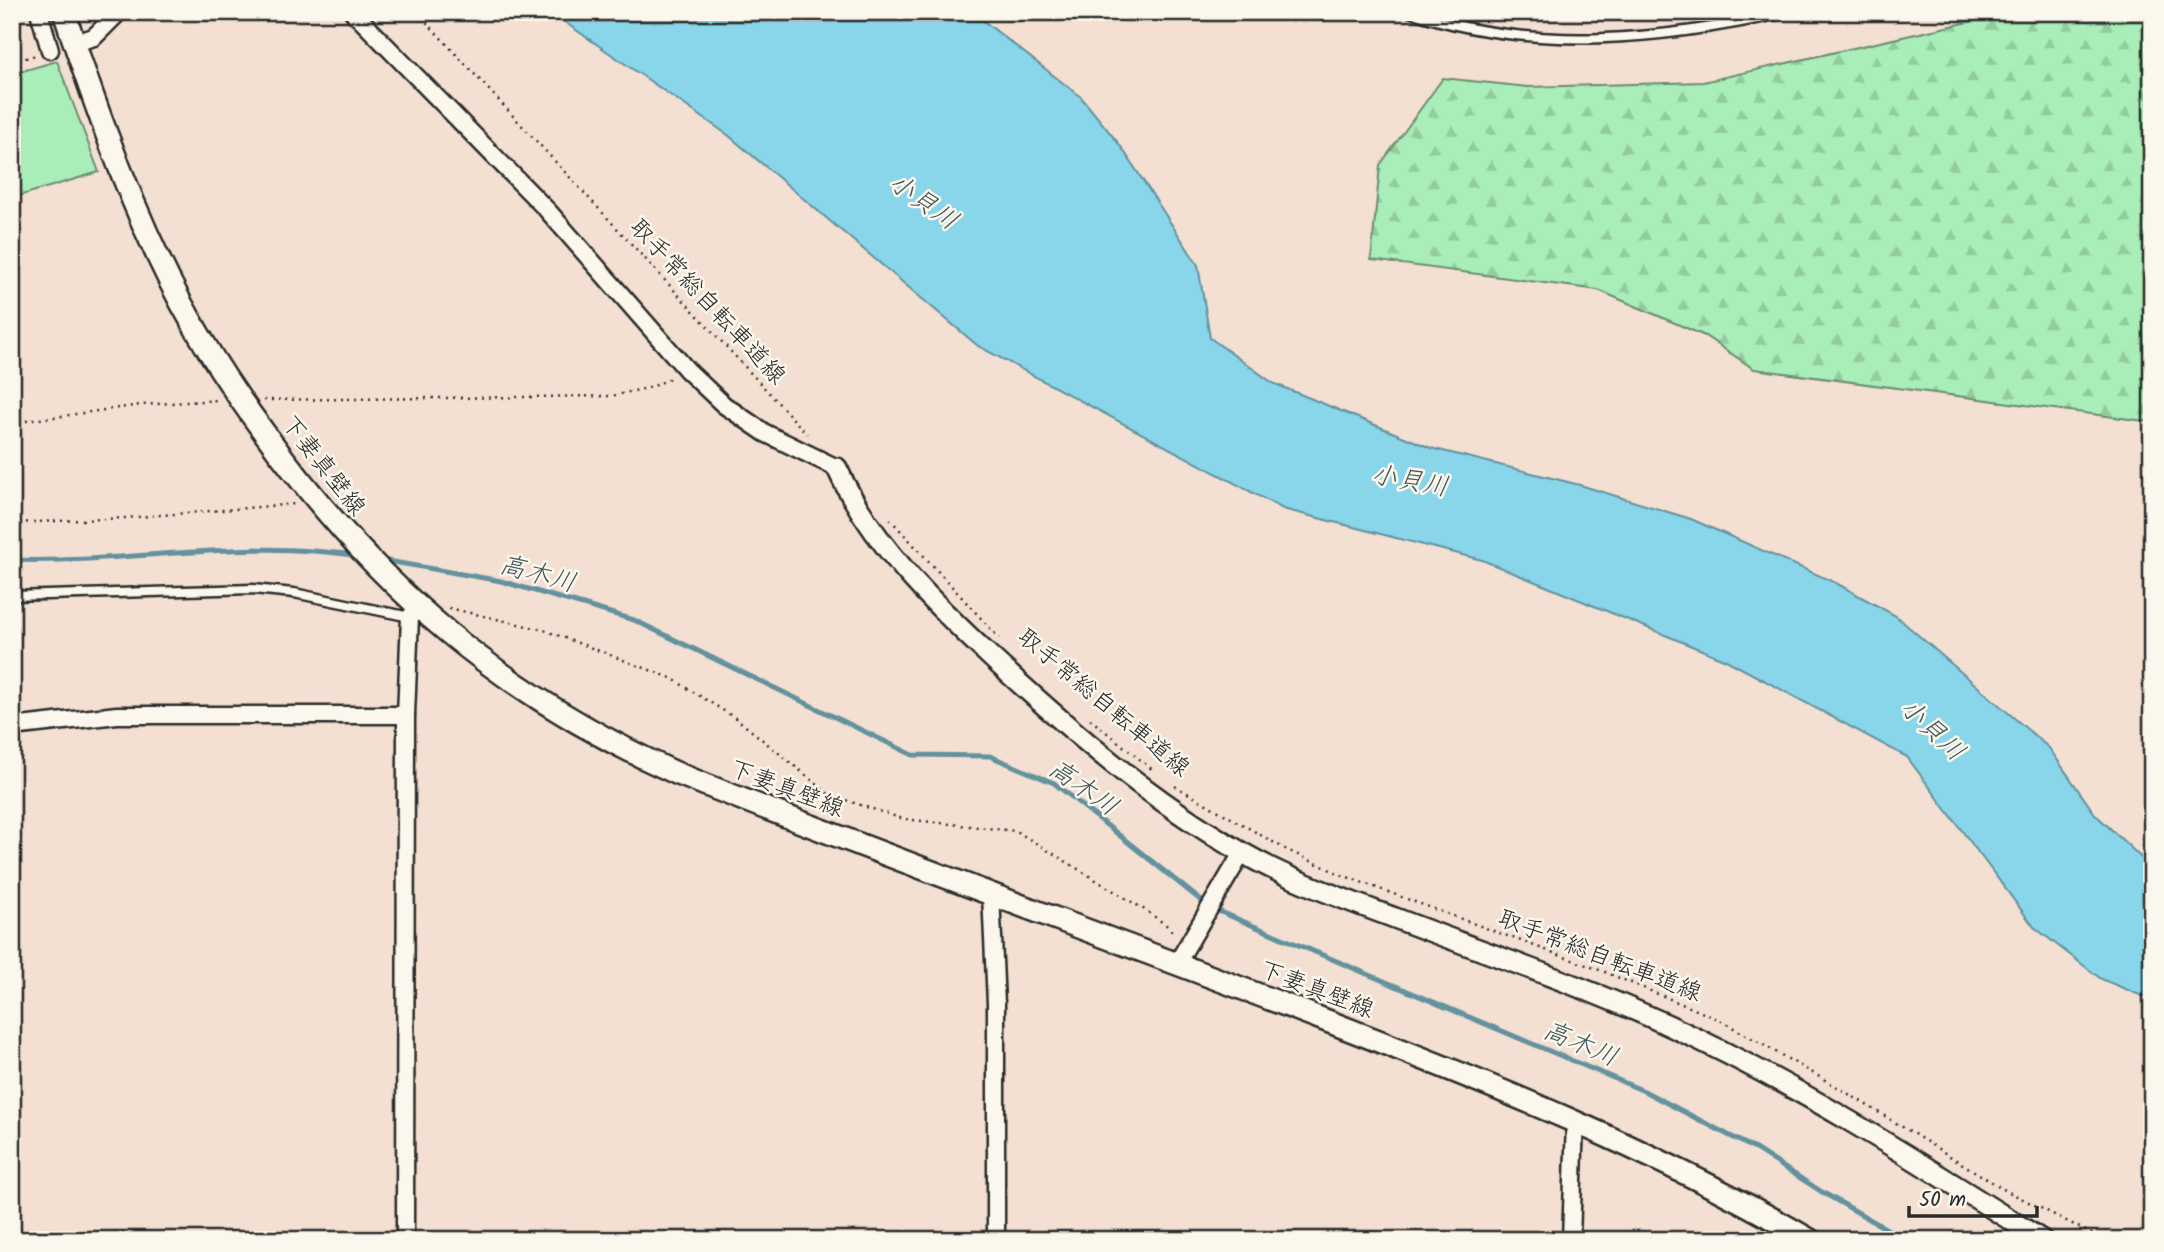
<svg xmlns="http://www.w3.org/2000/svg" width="2164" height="1252" font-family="Kalam,'Klee One',sans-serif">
  <defs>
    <pattern id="forest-firs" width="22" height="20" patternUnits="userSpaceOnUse" patternTransform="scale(1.75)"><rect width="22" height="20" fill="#a9edb8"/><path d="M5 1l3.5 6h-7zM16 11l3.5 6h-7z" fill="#92cb9e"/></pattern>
  </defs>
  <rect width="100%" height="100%" fill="#f3e0d2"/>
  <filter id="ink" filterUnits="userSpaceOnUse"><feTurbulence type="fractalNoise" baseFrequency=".0143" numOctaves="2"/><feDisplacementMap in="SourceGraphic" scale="14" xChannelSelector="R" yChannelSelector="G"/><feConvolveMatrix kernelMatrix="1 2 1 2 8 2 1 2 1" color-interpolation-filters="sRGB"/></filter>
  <g filter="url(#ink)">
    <polygon fill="#a9edb8" stroke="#6a8c72" stroke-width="2" points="57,61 99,172 12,198 12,74"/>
    <polygon fill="url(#forest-firs)" stroke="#6a8c72" stroke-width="2" points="2013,12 2152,12 2152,422 1754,369 1705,336 1598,290 1371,260 1380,165 1443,78 1528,87 1703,82"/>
    <polygon fill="#89d5ea" stroke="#63919e" stroke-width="2" points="550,12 972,12 1081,97 1120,145 1198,265 1210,338 1273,383 1431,448 1580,485 1691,519 1836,583 1896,616 2049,748 2095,814 2152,868 2152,996 2142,996 2101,979 2034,927 1907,757 1726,660 1482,560 1283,509 978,346 728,135"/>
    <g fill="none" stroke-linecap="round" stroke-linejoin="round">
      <g stroke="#63919e" stroke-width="5">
        <path d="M 12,560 C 128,564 243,537 358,556"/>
        <polyline points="382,560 501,581 634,620 913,755 990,756 1054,783 1209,907 1644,1091 1757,1150 1822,1192 1906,1240"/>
      </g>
      <defs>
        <g id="service">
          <path d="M 1410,12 C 1533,54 1666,40 1790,12"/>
          <polyline points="12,596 253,589 294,593 410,617"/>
        </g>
        <g id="minor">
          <polyline points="39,12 50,50"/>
          <polyline points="353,12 548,211 687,370 724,405 765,433 837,468"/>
          <polyline points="74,43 94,37 119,12"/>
          <polyline points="12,727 117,715 406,715"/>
          <polyline points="991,894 996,1004 996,1240"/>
          <polyline points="1177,963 1242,853"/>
          <polyline points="405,1240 406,715 410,617 418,609"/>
          <polyline points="1571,1240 1575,1121"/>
        </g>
        <path id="tertiary" d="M 837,468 C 870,542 934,604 993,659 C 1070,730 1150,800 1241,852 C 1289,880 1344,899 1395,918 C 1486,953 1579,984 1668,1025 C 1799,1085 1920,1163 2042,1240"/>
        <path id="secondary" d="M 64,12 C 92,96 121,179 159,259 C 188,321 225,380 266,435 C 379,589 501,694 676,773 C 890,859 1107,936 1322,1019 C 1488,1083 1655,1150 1810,1240"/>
      </defs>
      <use href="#service" stroke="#2b2b2b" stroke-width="13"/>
      <use href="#minor" stroke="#2b2b2b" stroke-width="21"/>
      <use href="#tertiary" stroke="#2b2b2b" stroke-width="24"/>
      <use href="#secondary" stroke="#2b2b2b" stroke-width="26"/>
      <g stroke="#2b2b2b" stroke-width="2.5" stroke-dasharray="2 5" stroke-linecap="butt">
        <polyline points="417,12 807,434"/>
        <polyline points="12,62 36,55"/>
        <polyline points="264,400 611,396 652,387 671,378"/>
        <polyline points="12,423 140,405 219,400"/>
        <polyline points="890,519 999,638"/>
        <polyline points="12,523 126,518 295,504"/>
        <polyline points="449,608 544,630 671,678 737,719 830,795 903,819 1016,831 1145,910 1169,927 1174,935"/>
        <polyline points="1090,719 1153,770"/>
        <polyline points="1175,786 1287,850 1342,875 1605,972 1718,1019 1839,1088 2005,1190 2104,1240"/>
      </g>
      <use href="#service" stroke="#fbf7ec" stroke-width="8"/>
      <use href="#minor" stroke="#fbf7ec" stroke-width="16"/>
      <use href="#tertiary" stroke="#fbf7ec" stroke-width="19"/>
      <use href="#secondary" stroke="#fbf7ec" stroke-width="21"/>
    </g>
  </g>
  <g text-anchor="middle" stroke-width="5" stroke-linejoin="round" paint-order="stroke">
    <g font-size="24" fill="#2b2b2b" stroke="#fbf7ec">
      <text transform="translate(708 301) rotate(47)" y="8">取手常総自転車道線</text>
      <text transform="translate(324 465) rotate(52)" y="8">下妻真壁線</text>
      <text transform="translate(1104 702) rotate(40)" y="8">取手常総自転車道線</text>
      <text transform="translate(787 788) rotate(21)" y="8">下妻真壁線</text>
      <text transform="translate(1600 955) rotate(21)" y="8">取手常総自転車道線</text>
      <text transform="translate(1317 989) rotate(21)" y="8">下妻真壁線</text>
    </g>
    <g font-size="26" font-style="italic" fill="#42565b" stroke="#fbf7ec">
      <text transform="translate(924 201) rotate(35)" y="9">小貝川</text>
      <text transform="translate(1410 480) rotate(10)" y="9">小貝川</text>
      <text transform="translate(538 573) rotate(15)" y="9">高木川</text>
      <text transform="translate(1933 729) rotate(43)" y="9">小貝川</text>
      <text transform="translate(1084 787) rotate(35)" y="9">高木川</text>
      <text transform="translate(1581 1043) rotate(23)" y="9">高木川</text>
    </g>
  </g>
  <rect width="2164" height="1252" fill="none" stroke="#fbf7ec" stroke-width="42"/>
  <rect x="21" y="21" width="2122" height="1210" fill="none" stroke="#2b2b2b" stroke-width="2.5" filter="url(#ink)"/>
  <path d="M1909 1206v10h128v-10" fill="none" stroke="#2b2b2b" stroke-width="3.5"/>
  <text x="1919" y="1206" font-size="21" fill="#2b2b2b" stroke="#fbf7ec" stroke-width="5" paint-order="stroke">50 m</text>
</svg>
